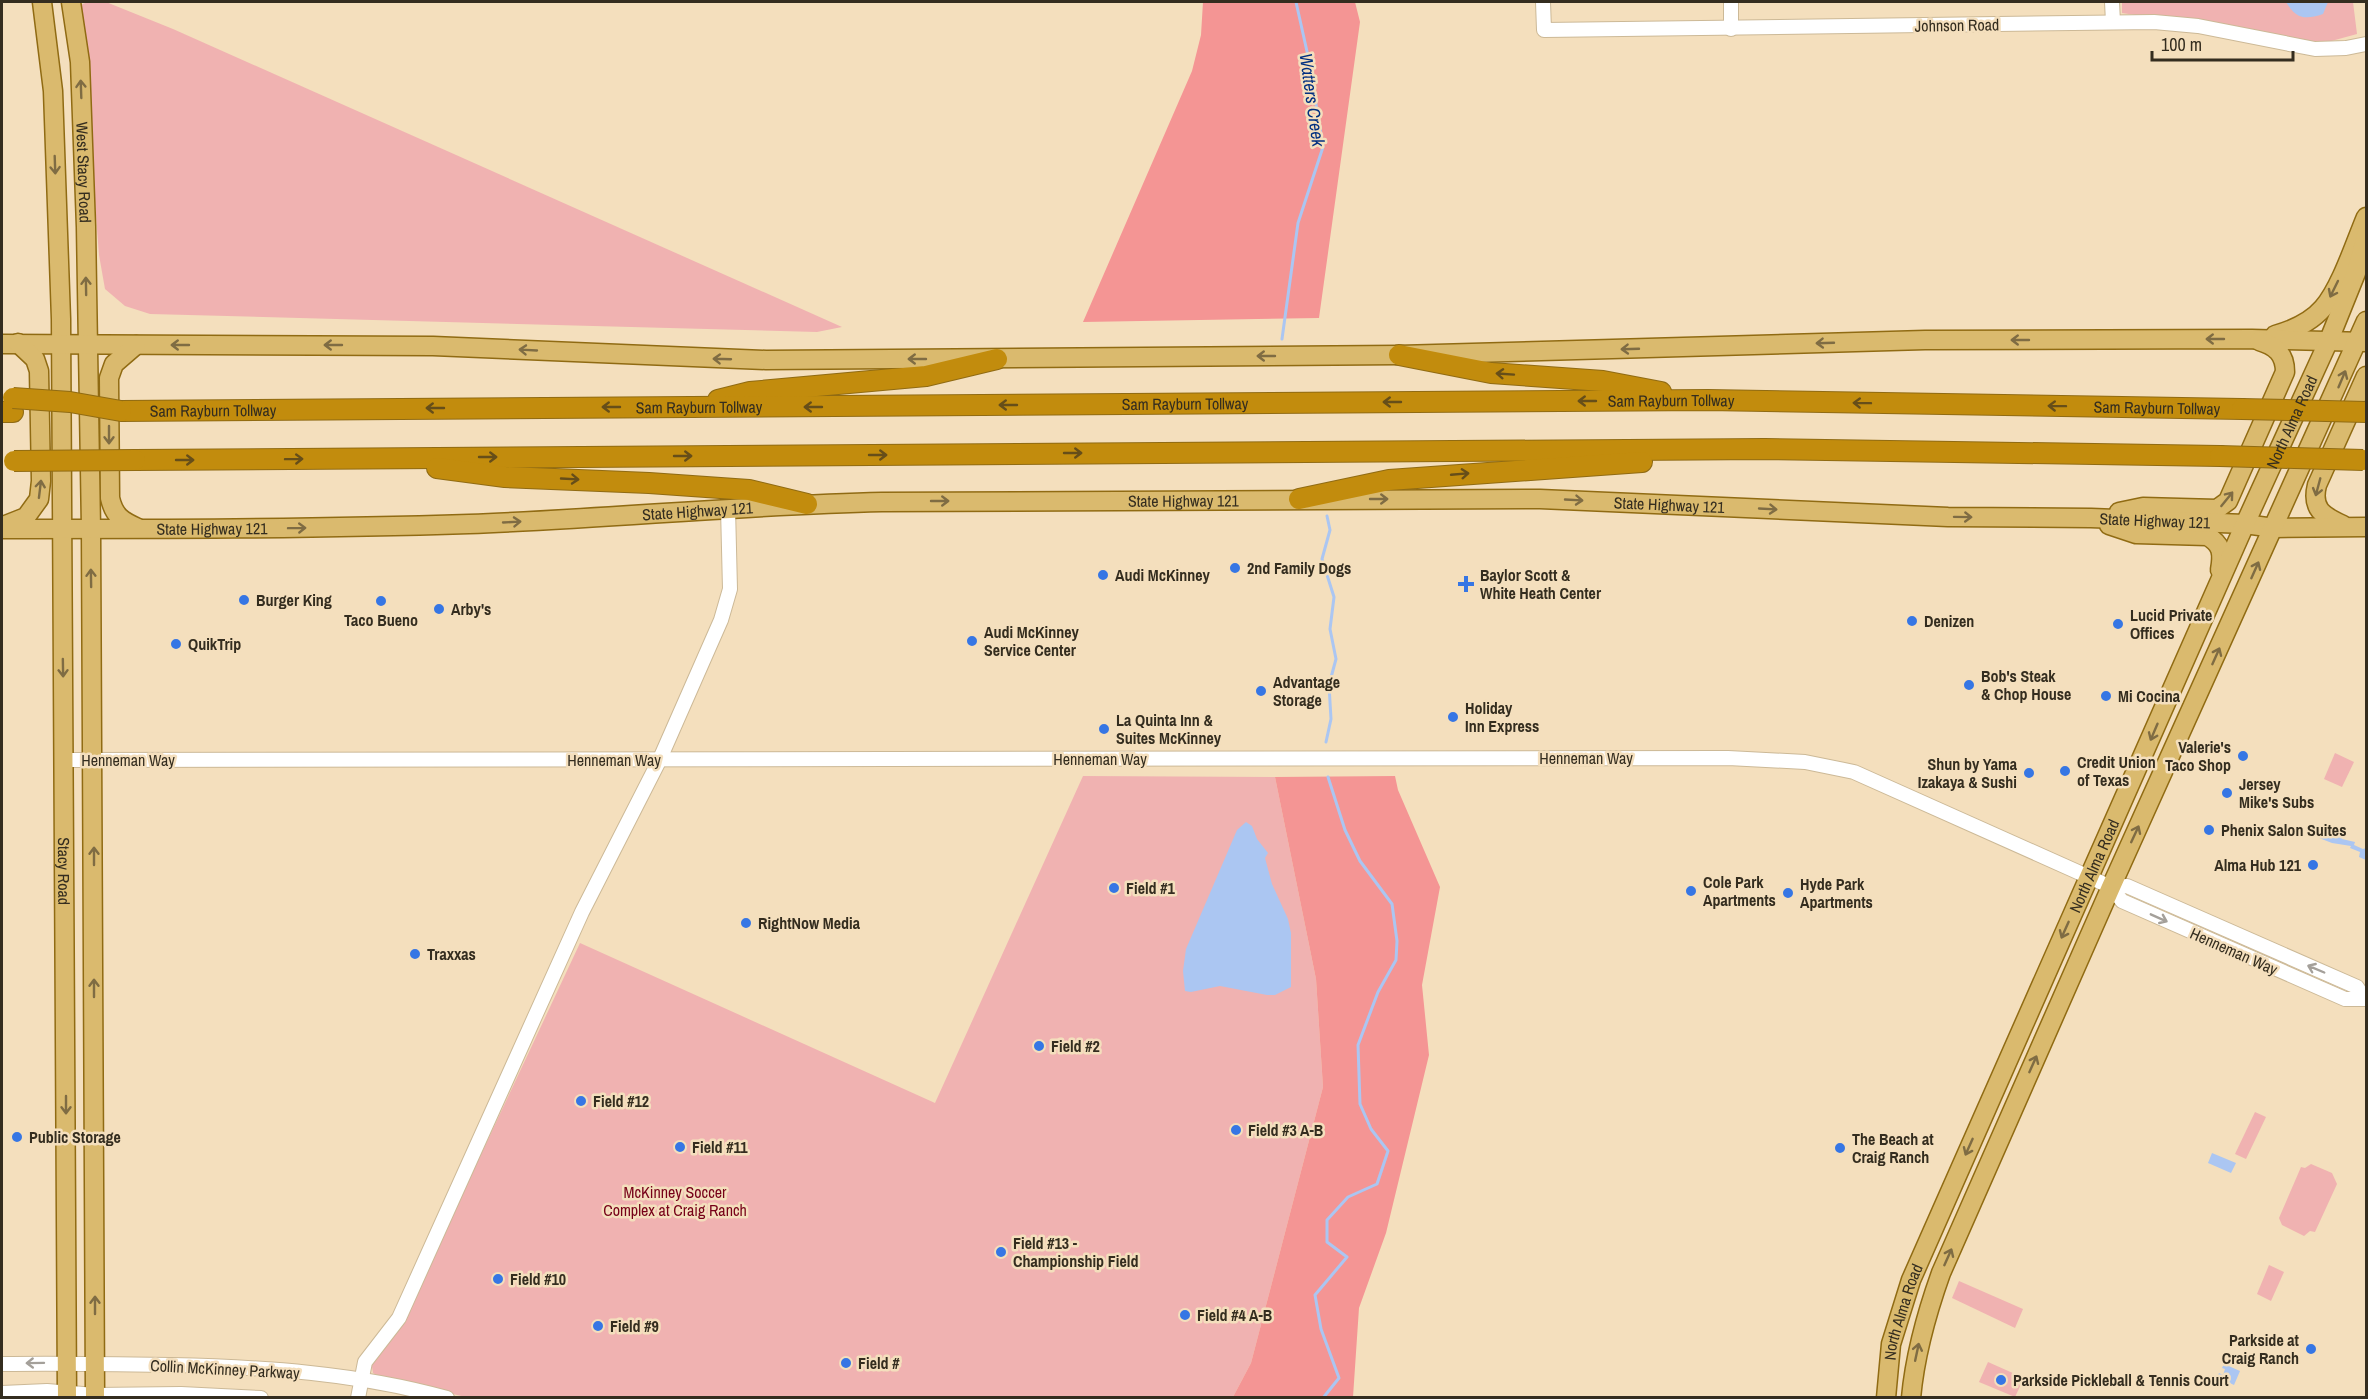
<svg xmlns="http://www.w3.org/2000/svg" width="2368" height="1399" font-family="'Archivo Narrow',sans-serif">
  <rect width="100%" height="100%" fill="#f4dfbd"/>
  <g fill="#f0b2b1">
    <polygon points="88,2 106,2 173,29 842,327 817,332 150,314 125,306 105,289 99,255 80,5"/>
    <polygon points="2122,2 2353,2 2357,34 2324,43 2122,13"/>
    <polygon points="2335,753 2354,762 2342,787 2324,779"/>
    <polygon points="1083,776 1275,777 1316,979 1323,1087 1251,1363 1233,1397 470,1398 380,1377 373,1373 371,1361 403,1321 580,943 935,1103"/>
    <polygon points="2255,1112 2266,1117 2246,1159 2235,1154"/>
    <polygon points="2311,1164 2332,1173 2337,1184 2315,1232 2310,1231 2304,1236 2282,1225 2279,1218 2301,1167 2305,1168"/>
    <polygon points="2269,1265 2284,1272 2271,1301 2257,1294"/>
    <polygon points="1959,1281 2023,1309 2015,1328 1952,1298"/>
    <polygon points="1988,1362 2024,1378 2015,1397 1979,1382"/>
  </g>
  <g fill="#f49594">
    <polygon points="1203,2 1355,2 1360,22 1319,318 1083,322 1192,71 1201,35"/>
    <polygon points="1395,776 1398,790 1440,887 1422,985 1429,1055 1386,1233 1359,1308 1353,1397 1233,1397 1251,1363 1323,1087 1316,979 1275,777"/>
  </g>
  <g fill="#abc6f2">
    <path d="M 2286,2 L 2328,2 L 2323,14 C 2305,20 2296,19 2286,2 Z"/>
    <polygon points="1246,822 1252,826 1257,839 1268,853 1265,858 1272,884 1288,919 1291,933 1291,987 1275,995 1267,995 1220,986 1191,992 1185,991 1183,971 1186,949 1237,830"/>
    <polygon points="2324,826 2344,835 2342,839 2355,842 2354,845 2363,849 2366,848 2366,860 2359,857 2360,852 2350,848 2351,846 2332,843 2319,838"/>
    <polygon points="2212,1153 2236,1163 2231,1173 2208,1163"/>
    <polygon points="2224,1364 2240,1371 2234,1385 2217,1377 2219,1373 2223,1375 2225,1369 2222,1368"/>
  </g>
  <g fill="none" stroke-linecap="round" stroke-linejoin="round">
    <g stroke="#abc6f2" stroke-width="3">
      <polyline points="1282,339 1298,223 1323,147 1308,56 1296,2"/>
      <polyline points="1326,742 1331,719 1329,685 1336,659 1330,629 1334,597 1322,559 1330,530 1327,516"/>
      <polyline points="1323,1398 1339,1378 1321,1329 1315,1295 1347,1257 1327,1242 1327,1220 1348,1197 1377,1184 1388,1151 1371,1129 1360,1104 1358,1045 1378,992 1396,960 1397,941 1392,904 1360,861 1345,830 1328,777"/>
    </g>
    <defs>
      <g id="minor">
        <polyline points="1543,2 1544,30 2154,22 2198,26 2315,49 2346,48 2366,44"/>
        <polyline points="1731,2 1731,29"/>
        <polyline points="2112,2 2113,22"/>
        <polyline points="63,760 1728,758 1805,762 1854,772 2089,877 2111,887 2122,901 2345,999 2366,999"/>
        <polyline points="2111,887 2127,886 2357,987 2364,998"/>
        <path d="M 2,1364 C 58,1363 114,1364 171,1365 C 263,1367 357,1373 447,1398"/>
        <polyline points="2,1393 47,1391 95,1395 181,1394 261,1398"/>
        <polyline points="358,1398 365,1362 399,1318 582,912 659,761 721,620 730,589 728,508"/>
      </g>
      <g id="major">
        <path id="s1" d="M 42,2 L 53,91 L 61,319 L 67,1398"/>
        <path id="s2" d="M 71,2 L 80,62 L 86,227 L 91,529 L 95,1398"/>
        <path d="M 2275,335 C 2293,330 2310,323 2323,308 C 2341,287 2355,243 2366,217"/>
        <polyline points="2,344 433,346 766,360 1399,355 1925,340 2252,339 2366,342"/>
        <path d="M 136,345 L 114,364 L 109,378 L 110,498 C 114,516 122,521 138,528"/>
        <path d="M 2119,512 L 2143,507 L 2217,509 L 2228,501 L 2285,372 C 2285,354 2276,346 2259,341"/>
        <path d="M 2109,525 L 2136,534 L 2207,536 C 2222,544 2223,553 2220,570"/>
        <path d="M 2343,525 C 2323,516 2311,509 2317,485 L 2366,376"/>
        <polyline points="3,526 26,517 39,499 41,481 39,371 35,359 18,343"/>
        <path id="s3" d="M 2,529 C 157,529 313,529 469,524 C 607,519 744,505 882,502 L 1540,499 L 1948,517 L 2091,518 L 2245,524 L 2274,528 L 2366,527"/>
        <path id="s4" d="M 1886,1398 L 1891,1344 L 1911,1280 L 2245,524 L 2329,340 L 2356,273 L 2366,236"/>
        <path d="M 1911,1398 C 1915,1354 1926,1315 1941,1273 L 2111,887 L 2366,321"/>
      </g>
      <g id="highway">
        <polyline points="1399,355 1491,373 1603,381 1661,392"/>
        <polyline points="718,400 750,392 926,376 997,359"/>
        <path id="s5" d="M 121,411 L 1708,400 L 2242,409"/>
        <polyline points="2,412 13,412"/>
        <polyline points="135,460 1765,449 2220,456"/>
        <polyline points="437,468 505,477 649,483 749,490 807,504"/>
        <polyline points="1299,499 1389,480 1642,462"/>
      </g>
    </defs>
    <use href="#minor" stroke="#ccb997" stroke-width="16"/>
    <use href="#major" stroke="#906b13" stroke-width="21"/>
    <use href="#highway" stroke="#906b13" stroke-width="22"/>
    <use href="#minor" stroke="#fff" stroke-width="14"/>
    <use href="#major" stroke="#daba6e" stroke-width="18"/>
    <use href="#highway" stroke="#c28c0d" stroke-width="20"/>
    <defs>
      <g id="highway-bridge">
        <polyline points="13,398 70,402 121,411"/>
        <polyline points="2242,409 2366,412"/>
        <polyline points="2220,456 2363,460"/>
        <polyline points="14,461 135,460"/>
      </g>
    </defs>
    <use href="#highway-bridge" stroke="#906b13" stroke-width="22" stroke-linecap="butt"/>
    <use href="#highway-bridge" stroke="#c28c0d" stroke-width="20"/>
  </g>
  <defs><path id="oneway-shaft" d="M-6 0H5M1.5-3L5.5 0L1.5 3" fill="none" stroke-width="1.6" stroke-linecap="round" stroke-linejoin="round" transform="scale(1.5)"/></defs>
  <g stroke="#7f6c43">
    <use href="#oneway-shaft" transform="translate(81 89) rotate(-92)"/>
    <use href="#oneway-shaft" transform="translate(55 165) rotate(88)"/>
    <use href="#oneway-shaft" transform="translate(86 286) rotate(-91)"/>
    <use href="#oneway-shaft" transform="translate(2334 289) rotate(116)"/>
    <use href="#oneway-shaft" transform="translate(2215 339) rotate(180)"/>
    <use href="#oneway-shaft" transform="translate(2020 340) rotate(180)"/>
    <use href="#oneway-shaft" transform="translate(1825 343) rotate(178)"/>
    <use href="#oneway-shaft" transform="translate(180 345) rotate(180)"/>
    <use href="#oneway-shaft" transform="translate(333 345) rotate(-180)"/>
    <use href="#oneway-shaft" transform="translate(1630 349) rotate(178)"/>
    <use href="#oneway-shaft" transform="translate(528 350) rotate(-177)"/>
    <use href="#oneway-shaft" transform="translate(1266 356) rotate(180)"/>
    <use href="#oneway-shaft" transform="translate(722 359) rotate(-178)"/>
    <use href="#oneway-shaft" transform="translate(917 359) rotate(180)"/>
    <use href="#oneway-shaft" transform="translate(2342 379) rotate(-67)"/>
    <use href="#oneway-shaft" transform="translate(109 435) rotate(90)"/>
    <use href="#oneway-shaft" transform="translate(2318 487) rotate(105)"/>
    <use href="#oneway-shaft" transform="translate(40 489) rotate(-83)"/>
    <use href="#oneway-shaft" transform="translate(1379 499)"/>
    <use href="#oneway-shaft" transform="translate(2227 499) rotate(-51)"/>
    <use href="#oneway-shaft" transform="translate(1574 500) rotate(3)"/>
    <use href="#oneway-shaft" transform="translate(940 501)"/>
    <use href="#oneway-shaft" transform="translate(1768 509) rotate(3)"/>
    <use href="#oneway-shaft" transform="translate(1963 517) rotate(1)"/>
    <use href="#oneway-shaft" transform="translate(512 522) rotate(-3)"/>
    <use href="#oneway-shaft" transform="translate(297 528) rotate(-1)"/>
    <use href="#oneway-shaft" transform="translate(2255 570) rotate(-66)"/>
    <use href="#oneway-shaft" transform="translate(91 578) rotate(-91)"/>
    <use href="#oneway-shaft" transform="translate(2216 656) rotate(-66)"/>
    <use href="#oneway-shaft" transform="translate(63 668) rotate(89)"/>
    <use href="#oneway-shaft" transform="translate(2154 732) rotate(113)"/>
    <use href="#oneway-shaft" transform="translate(2135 834) rotate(-65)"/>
    <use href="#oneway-shaft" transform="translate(94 856) rotate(-90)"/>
    <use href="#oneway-shaft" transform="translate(2065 930) rotate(114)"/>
    <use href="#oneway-shaft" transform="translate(94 988) rotate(-90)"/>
    <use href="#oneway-shaft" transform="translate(2033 1064) rotate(-66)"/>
    <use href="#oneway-shaft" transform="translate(66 1105) rotate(90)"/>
    <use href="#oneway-shaft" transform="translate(1969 1147) rotate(114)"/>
    <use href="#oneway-shaft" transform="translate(1948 1257) rotate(-66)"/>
    <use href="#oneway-shaft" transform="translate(95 1305) rotate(-90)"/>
    <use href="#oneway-shaft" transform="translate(1917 1352) rotate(-78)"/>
  </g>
  <g stroke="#664e19">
    <use href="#oneway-shaft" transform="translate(1505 374) rotate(-176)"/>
    <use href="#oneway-shaft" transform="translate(1587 401) rotate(180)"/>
    <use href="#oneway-shaft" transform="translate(1392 402) rotate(180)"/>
    <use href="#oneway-shaft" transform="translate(1862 403) rotate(-179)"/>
    <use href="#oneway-shaft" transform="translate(1008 405) rotate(180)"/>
    <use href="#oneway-shaft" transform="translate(2057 406) rotate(-179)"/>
    <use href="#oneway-shaft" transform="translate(611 407) rotate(180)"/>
    <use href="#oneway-shaft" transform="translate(813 407) rotate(180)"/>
    <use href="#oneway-shaft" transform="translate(435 408) rotate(180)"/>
    <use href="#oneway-shaft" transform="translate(1073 453)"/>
    <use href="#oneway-shaft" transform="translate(878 455)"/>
    <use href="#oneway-shaft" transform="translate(683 456)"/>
    <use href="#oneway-shaft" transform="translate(488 457)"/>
    <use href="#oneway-shaft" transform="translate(294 459) rotate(-1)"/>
    <use href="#oneway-shaft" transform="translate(185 460)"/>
    <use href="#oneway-shaft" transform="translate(1460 474) rotate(-5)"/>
    <use href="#oneway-shaft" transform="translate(570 479) rotate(3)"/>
  </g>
  <g stroke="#a4a09a">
    <use href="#oneway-shaft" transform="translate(2159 918) rotate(24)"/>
    <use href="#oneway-shaft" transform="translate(2316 969) rotate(-157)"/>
    <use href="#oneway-shaft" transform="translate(35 1363) rotate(179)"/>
  </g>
  <g fill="#3676e4" stroke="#f4dfbd" stroke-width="2">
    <circle cx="1235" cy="568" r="6"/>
    <circle cx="1103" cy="575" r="6"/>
    <path d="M1463 575h6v6h6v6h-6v6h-6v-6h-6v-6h6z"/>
    <circle cx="244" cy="600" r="6"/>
    <circle cx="381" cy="601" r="6"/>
    <circle cx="439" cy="609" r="6"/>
    <circle cx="1912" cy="621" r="6"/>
    <circle cx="2118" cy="624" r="6"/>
    <circle cx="972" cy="641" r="6"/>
    <circle cx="176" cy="644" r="6"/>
    <circle cx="1969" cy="685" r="6"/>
    <circle cx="1261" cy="691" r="6"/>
    <circle cx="2106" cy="696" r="6"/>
    <circle cx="1453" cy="717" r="6"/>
    <circle cx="1104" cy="729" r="6"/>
    <circle cx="2243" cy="756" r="6"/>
    <circle cx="2065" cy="771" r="6"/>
    <circle cx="2029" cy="773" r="6"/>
    <circle cx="2227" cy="793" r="6"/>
    <circle cx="2209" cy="830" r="6"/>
    <circle cx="2313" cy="865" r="6"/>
    <circle cx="1114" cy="888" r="6"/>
    <circle cx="1691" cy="891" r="6"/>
    <circle cx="1788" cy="893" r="6"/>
    <circle cx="746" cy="923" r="6"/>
    <circle cx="415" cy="954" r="6"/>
    <circle cx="1039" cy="1046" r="6"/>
    <circle cx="581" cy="1101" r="6"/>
    <circle cx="1236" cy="1130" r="6"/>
    <circle cx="17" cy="1137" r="6"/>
    <circle cx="680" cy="1147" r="6"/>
    <circle cx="1840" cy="1148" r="6"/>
    <circle cx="1001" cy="1252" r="6"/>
    <circle cx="498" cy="1279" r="6"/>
    <circle cx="1185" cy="1315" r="6"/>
    <circle cx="598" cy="1326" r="6"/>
    <circle cx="2311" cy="1349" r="6"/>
    <circle cx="846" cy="1363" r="6"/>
    <circle cx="2001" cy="1380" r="6"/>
  </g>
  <g text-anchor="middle" stroke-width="5" stroke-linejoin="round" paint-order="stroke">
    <g font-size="16" fill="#342d1f" stroke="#f4dfbd">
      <text transform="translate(1957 25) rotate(-1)" y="6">Johnson Road</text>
      <text dy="6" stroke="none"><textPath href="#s2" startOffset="171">West Stacy Road</textPath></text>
      <text dy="6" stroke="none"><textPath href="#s5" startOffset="1550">Sam Rayburn Tollway</textPath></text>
      <text dy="6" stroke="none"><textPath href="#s5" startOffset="1064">Sam Rayburn Tollway</textPath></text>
      <text dy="6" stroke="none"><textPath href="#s5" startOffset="578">Sam Rayburn Tollway</textPath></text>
      <text dy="6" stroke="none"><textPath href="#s5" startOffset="2036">Sam Rayburn Tollway</textPath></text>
      <text dy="6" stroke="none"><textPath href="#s5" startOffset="92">Sam Rayburn Tollway</textPath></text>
      <text dy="6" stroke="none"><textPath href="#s4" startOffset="1060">North Alma Road</textPath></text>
      <text dy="6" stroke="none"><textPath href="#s3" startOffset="1182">State Highway 121</textPath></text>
      <text dy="6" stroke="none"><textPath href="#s3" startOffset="1668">State Highway 121</textPath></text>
      <text dy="6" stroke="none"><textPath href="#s3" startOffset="696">State Highway 121</textPath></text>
      <text dy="6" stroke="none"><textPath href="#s3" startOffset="2154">State Highway 121</textPath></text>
      <text dy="6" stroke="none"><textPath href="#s3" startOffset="210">State Highway 121</textPath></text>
      <text x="1586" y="764">Henneman Way</text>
      <text x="1100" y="765">Henneman Way</text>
      <text x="128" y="766">Henneman Way</text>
      <text x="614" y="766">Henneman Way</text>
      <text dy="6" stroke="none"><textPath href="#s4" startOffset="574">North Alma Road</textPath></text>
      <text dy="6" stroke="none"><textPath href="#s1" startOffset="870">Stacy Road</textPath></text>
      <text transform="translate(2234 951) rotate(24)" y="6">Henneman Way</text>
      <text dy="6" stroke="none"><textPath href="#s4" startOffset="88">North Alma Road</textPath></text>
      <text transform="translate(225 1369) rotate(3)" y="6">Collin McKinney Parkway</text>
    </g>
    <g font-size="16" font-weight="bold" fill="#342d1f" stroke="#f4dfbd" text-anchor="start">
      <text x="1247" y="574">2nd Family Dogs</text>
      <text x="1115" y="581">Audi McKinney</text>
      <text x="1480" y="581">Baylor Scott &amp;<tspan x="1480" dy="18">White Heath Center</tspan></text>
      <text x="256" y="606">Burger King</text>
      <text x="451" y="615">Arby's</text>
      <text x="2130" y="621">Lucid Private<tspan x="2130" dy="18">Offices</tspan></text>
      <text x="381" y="626" text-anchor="middle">Taco Bueno</text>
      <text x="1924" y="627">Denizen</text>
      <text x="984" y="638">Audi McKinney<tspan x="984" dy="18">Service Center</tspan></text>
      <text x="188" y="650">QuikTrip</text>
      <text x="1981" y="682">Bob's Steak<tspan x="1981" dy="18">&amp; Chop House</tspan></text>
      <text x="1273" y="688">Advantage<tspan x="1273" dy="18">Storage</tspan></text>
      <text x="2118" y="702">Mi Cocina</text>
      <text x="1465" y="714">Holiday<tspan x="1465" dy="18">Inn Express</tspan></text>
      <text x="1116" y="726">La Quinta Inn &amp;<tspan x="1116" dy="18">Suites McKinney</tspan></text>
      <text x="2231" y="753" text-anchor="end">Valerie's<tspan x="2231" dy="18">Taco Shop</tspan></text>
      <text x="2077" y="768">Credit Union<tspan x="2077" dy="18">of Texas</tspan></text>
      <text x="2017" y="770" text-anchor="end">Shun by Yama<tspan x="2017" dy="18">Izakaya &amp; Sushi</tspan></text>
      <text x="2239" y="790">Jersey<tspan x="2239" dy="18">Mike's Subs</tspan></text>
      <text x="2221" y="836">Phenix Salon Suites</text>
      <text x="2301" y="871" text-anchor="end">Alma Hub 121</text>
      <text x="1703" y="888">Cole Park<tspan x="1703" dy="18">Apartments</tspan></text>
      <text x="1800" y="890">Hyde Park<tspan x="1800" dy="18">Apartments</tspan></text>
      <text x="1126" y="894">Field #1</text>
      <text x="758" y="929">RightNow Media</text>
      <text x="427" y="960">Traxxas</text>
      <text x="1051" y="1052">Field #2</text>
      <text x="593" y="1107">Field #12</text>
      <text x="1248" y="1136">Field #3 A-B</text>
      <text x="29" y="1143">Public Storage</text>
      <text x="1852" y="1145">The Beach at<tspan x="1852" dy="18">Craig Ranch</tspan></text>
      <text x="692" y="1153">Field #11</text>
      <text x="1013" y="1249">Field #13 -<tspan x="1013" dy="18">Championship Field</tspan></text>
      <text x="510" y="1285">Field #10</text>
      <text x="1197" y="1321">Field #4 A-B</text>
      <text x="610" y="1332">Field #9</text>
      <text x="2299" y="1346" text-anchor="end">Parkside at<tspan x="2299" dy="18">Craig Ranch</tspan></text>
      <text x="858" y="1369">Field #</text>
      <text x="2013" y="1386">Parkside Pickleball &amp; Tennis Court</text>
    </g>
    <g font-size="16" fill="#760018" stroke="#f4dfbd">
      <text x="675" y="1198">McKinney Soccer<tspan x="675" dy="18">Complex at Craig Ranch</tspan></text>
    </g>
    <g font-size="18" font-style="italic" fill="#002f80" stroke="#f4dfbd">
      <text transform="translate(1312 100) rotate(82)" y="6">Watters Creek</text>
    </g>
  </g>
  <rect width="2368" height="1399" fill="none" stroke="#342d1f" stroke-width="6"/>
  <path d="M2152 51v9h141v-9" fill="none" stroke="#342d1f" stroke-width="3"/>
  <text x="2161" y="51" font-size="18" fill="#342d1f" stroke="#f4dfbd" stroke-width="4.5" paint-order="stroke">100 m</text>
</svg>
